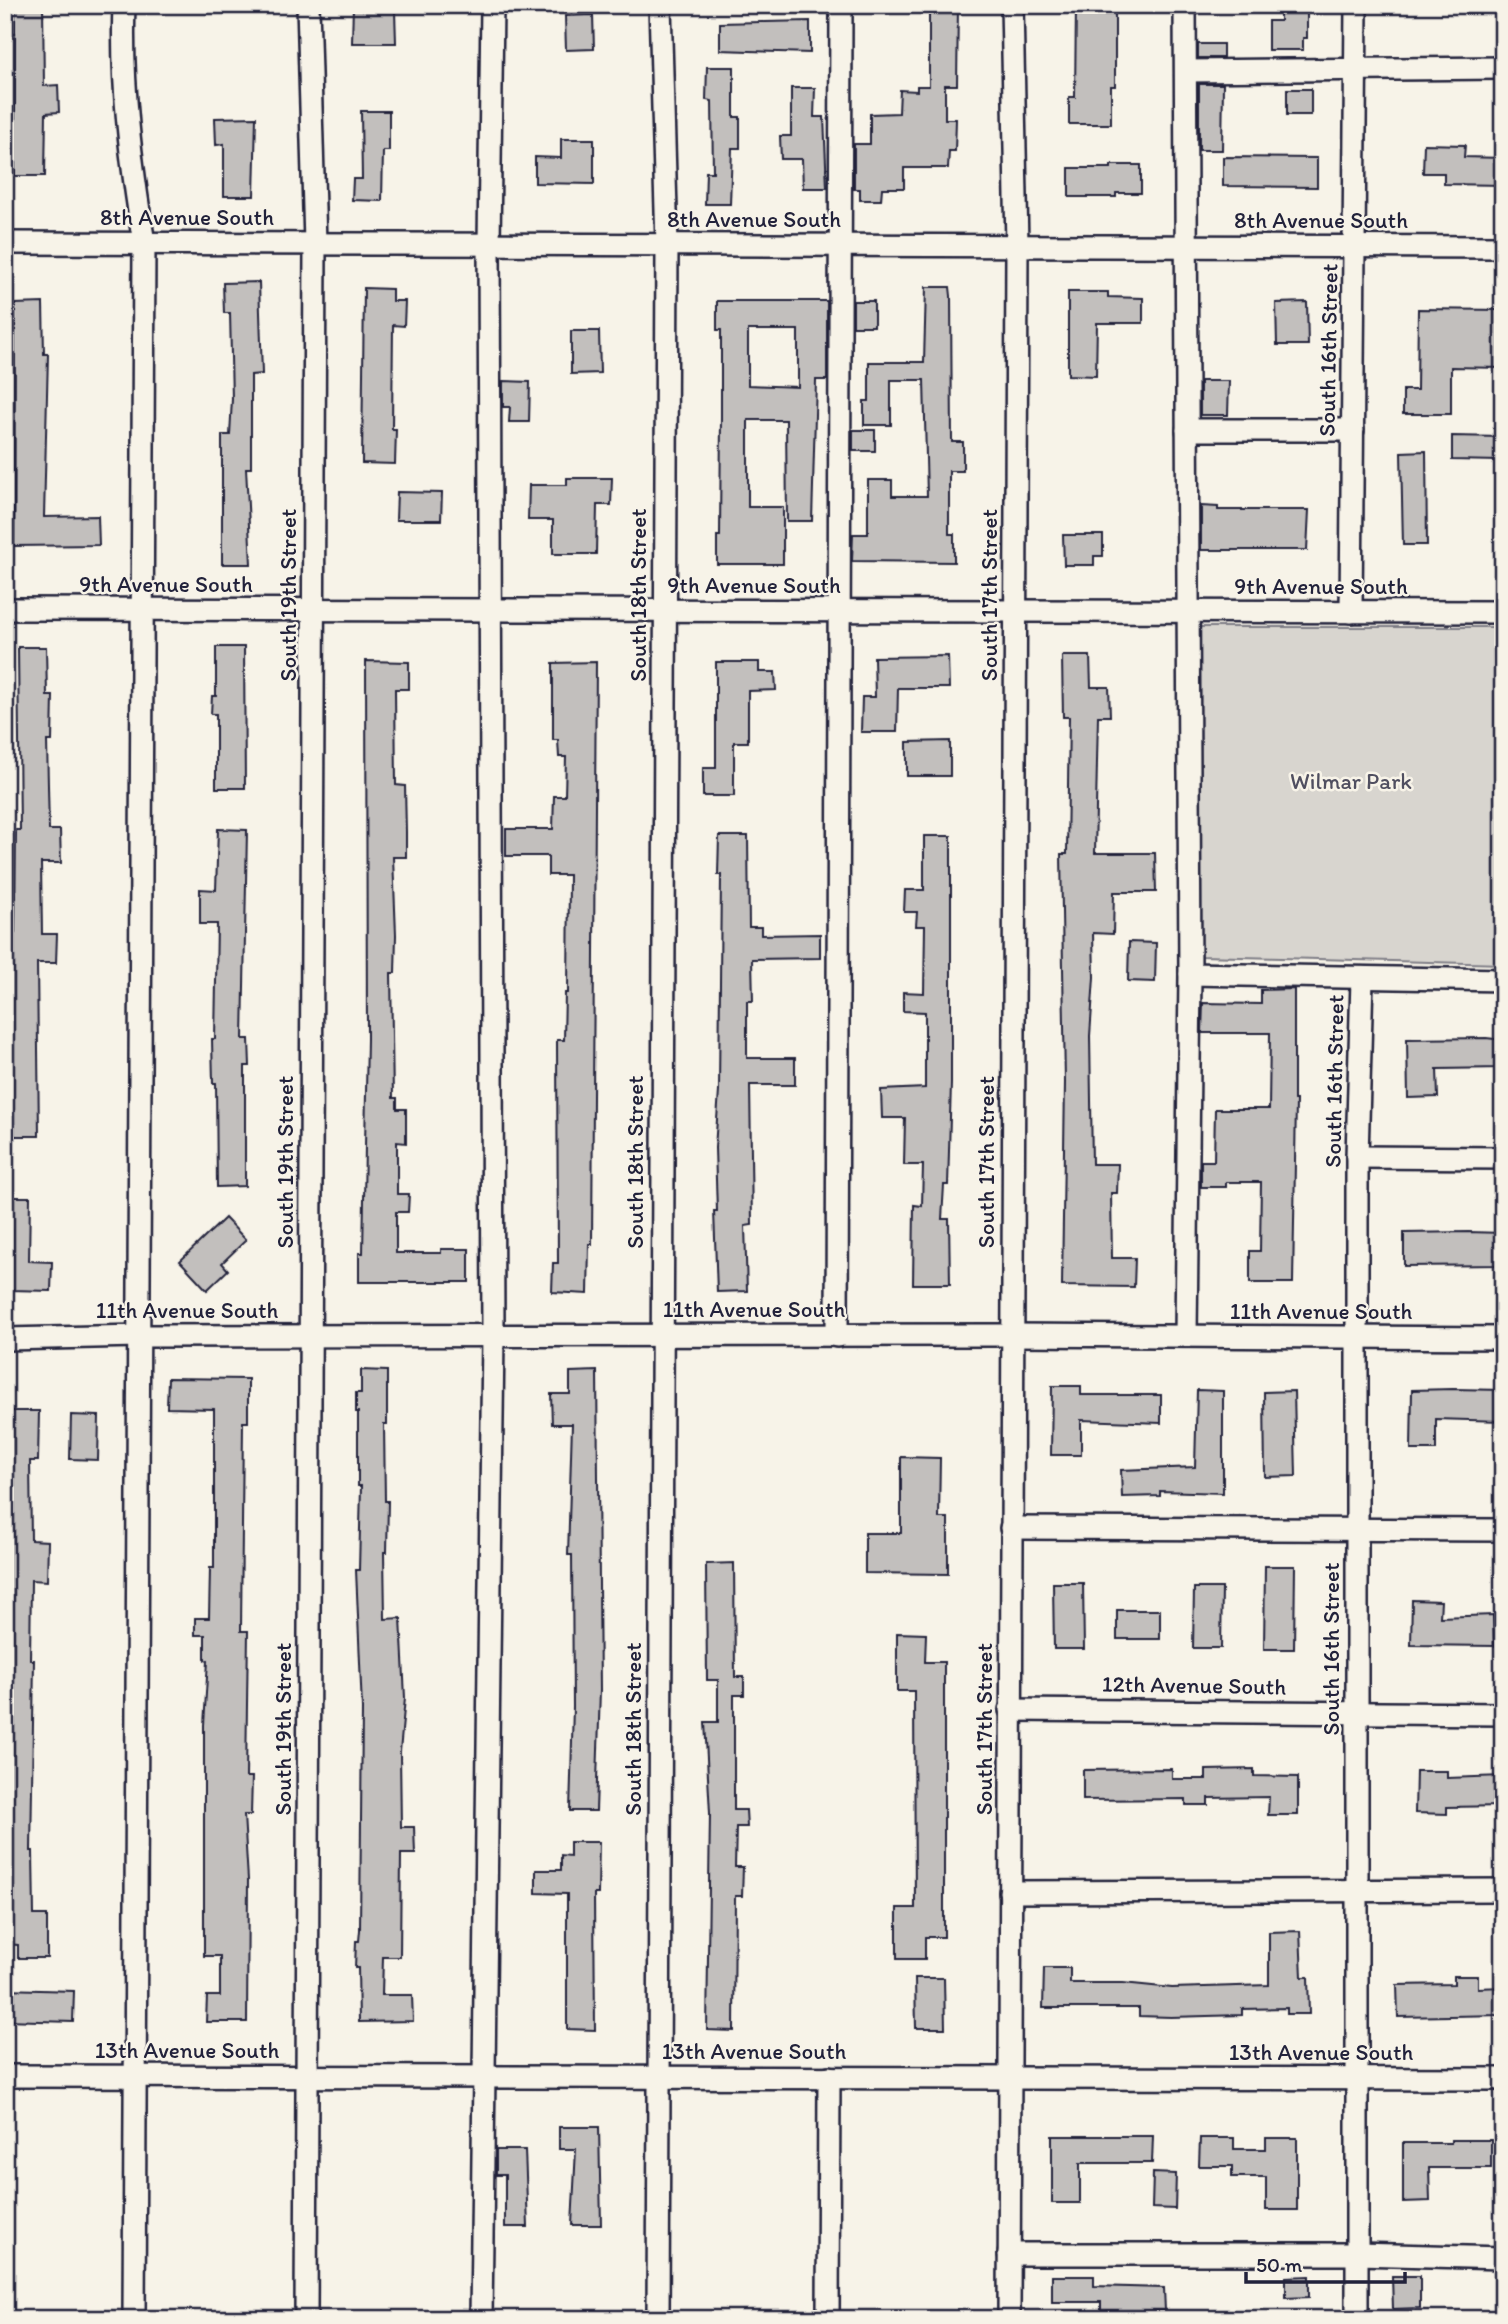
<svg xmlns="http://www.w3.org/2000/svg" width="1508" height="2324" font-family="Itim,sans-serif">
  <rect width="100%" height="100%" fill="#f7f3e8"/>
  <filter id="ink" filterUnits="userSpaceOnUse"><feTurbulence type="fractalNoise" baseFrequency=".0143" numOctaves="2"/><feDisplacementMap in="SourceGraphic" scale="14" xChannelSelector="R" yChannelSelector="G"/><feConvolveMatrix kernelMatrix="1 2 1 2 8 2 1 2 1" color-interpolation-filters="sRGB"/></filter>
  <g filter="url(#ink)">
    <polygon fill="#d8d5cf" stroke="#7d7c85" stroke-width="2" points="1196,627 1503,627 1503,964 1201,956"/>
    <g fill="#c2bfbd" stroke="#22223b" stroke-width="2" fill-rule="evenodd">
      <polygon points="15,5 43,5 44,86 58,85 59,112 46,113 45,176 15,176"/>
      <polygon points="353,5 384,5 384,11 395,11 396,43 352,43"/>
      <polygon points="929,5 958,5 957,85 945,85 945,119 956,119 955,151 949,151 948,168 904,168 904,188 882,188 881,200 860,200 860,189 854,189 854,144 870,144 870,114 899,113 900,90 917,91 917,86 929,86"/>
      <polygon points="1076,5 1115,5 1115,86 1111,86 1111,124 1069,124 1069,97 1075,97"/>
      <polygon points="1280,5 1307,5 1307,38 1303,38 1303,50 1268,50 1268,21 1280,21"/>
      <polygon points="593,15 594,49 566,50 565,16"/>
      <polygon points="810,21 810,53 720,50 720,23"/>
      <rect x="1198" y="44" width="25" height="14"/>
      <polygon points="707,67 734,67 734,117 740,117 740,148 732,148 730,204 705,204 706,172 713,172 712,101 706,100"/>
      <polygon points="1199,84 1223,84 1222,150 1199,150"/>
      <polygon points="791,88 815,88 814,117 824,117 827,188 803,188 802,159 781,159 780,136 791,136"/>
      <rect x="1287" y="89" width="24" height="26"/>
      <polygon points="361,111 389,111 389,151 383,151 382,201 352,200 353,179 362,179"/>
      <polygon points="256,117 254,196 224,196 224,144 216,145 215,118"/>
      <polygon points="561,139 594,139 594,184 535,183 535,157 561,158"/>
      <polygon points="1424,144 1465,145 1464,157 1503,158 1503,185 1444,184 1444,173 1423,173"/>
      <polygon points="1223,157 1317,158 1317,187 1223,186"/>
      <polygon points="1111,165 1141,165 1141,193 1116,193 1116,197 1069,197 1069,168 1111,168"/>
      <polygon points="259,282 262,374 251,375 251,468 246,468 251,564 222,564 222,435 230,435 232,399 230,313 224,313 223,283"/>
      <polygon points="926,287 950,287 951,296 952,442 963,442 963,471 949,471 949,534 954,534 954,562 852,561 853,534 868,534 868,480 892,480 892,496 927,496 924,380 891,380 891,425 864,425 864,401 869,401 869,362 924,362"/>
      <polygon points="364,288 392,289 392,301 405,301 404,326 393,325 392,429 396,429 395,464 362,463"/>
      <polygon points="1068,292 1108,292 1108,297 1143,298 1143,323 1097,323 1096,376 1068,375"/>
      <path d="M 717,301 L 827,301 L 827,380 L 816,380 L 812,521 L 787,521 L 786,420 L 748,420 L 748,507 L 783,507 L 783,564 L 717,564 L 717,536 L 720,536 L 721,417 L 721,330 L 717,330 ZM 748,330 L 798,330 L 798,387 L 748,385 Z"/>
      <rect x="853" y="301" width="21" height="25"/>
      <polygon points="1307,302 1308,345 1277,345 1276,303"/>
      <polygon points="43,303 44,354 48,354 44,517 98,516 99,545 14,546 15,304"/>
      <polygon points="1418,309 1503,310 1503,368 1451,367 1451,414 1403,414 1403,390 1417,390"/>
      <polygon points="571,331 599,331 600,373 571,374"/>
      <polygon points="503,381 530,382 529,422 509,422 510,407 503,407"/>
      <polygon points="1200,381 1229,381 1228,415 1200,415"/>
      <rect x="853" y="430" width="22" height="21"/>
      <polygon points="1452,436 1501,437 1500,461 1452,460"/>
      <polygon points="1426,451 1427,545 1403,545 1401,452"/>
      <polygon points="567,478 612,478 611,505 597,505 596,554 553,554 553,520 528,520 529,485 567,485"/>
      <polygon points="397,492 442,493 441,520 396,520"/>
      <polygon points="1201,506 1218,507 1218,510 1309,510 1307,550 1201,550"/>
      <polygon points="1063,535 1103,535 1103,556 1094,556 1094,565 1064,565"/>
      <polygon points="18,647 46,647 47,696 53,696 52,741 47,741 49,830 60,830 61,863 41,863 42,934 57,934 56,963 37,963 39,1136 8,1136 10,933 15,933 16,830 20,830"/>
      <polygon points="216,647 244,647 245,788 216,788 216,714 211,714 212,696 216,696"/>
      <polygon points="948,656 949,688 898,688 897,732 861,732 862,697 875,697 874,657"/>
      <polygon points="1062,656 1090,656 1091,687 1109,687 1110,716 1098,716 1095,853 1155,853 1156,892 1114,892 1113,934 1093,933 1094,977 1090,1036 1092,1164 1118,1164 1117,1193 1111,1193 1112,1258 1135,1258 1134,1287 1062,1286 1065,1082 1061,854 1067,854 1069,717 1063,717"/>
      <polygon points="366,661 409,662 409,689 395,689 396,785 405,786 406,832 406,857 393,857 396,935 395,973 391,973 393,1098 397,1098 397,1109 406,1109 406,1143 397,1142 397,1194 409,1194 408,1212 396,1212 396,1253 441,1253 441,1249 469,1249 469,1282 359,1282 359,1253 363,1253 367,1039"/>
      <polygon points="596,662 592,1244 589,1244 588,1294 552,1292 553,1263 558,1263 557,1040 564,1040 565,993 568,993 569,875 548,875 548,856 506,856 506,829 553,829 554,796 565,796 566,757 559,757 558,740 553,740 553,663"/>
      <polygon points="716,662 759,662 759,672 775,672 776,690 748,691 748,742 734,742 734,796 703,796 703,768 716,768"/>
      <polygon points="950,741 950,776 907,776 907,742"/>
      <polygon points="218,829 247,830 243,1039 249,1039 250,1066 245,1066 245,1186 217,1187 216,1083 213,1083 212,1039 215,1039 217,924 200,924 200,889 216,890"/>
      <polygon points="719,836 748,836 749,927 761,927 761,935 820,934 820,958 752,959 753,1001 747,1001 747,1058 795,1058 795,1085 750,1085 752,1225 745,1226 747,1291 717,1292 714,1211 717,1211 715,1148 719,1091 721,875 718,875"/>
      <polygon points="924,836 951,836 951,1083 948,1185 944,1185 942,1219 949,1219 950,1284 913,1284 914,1205 922,1206 923,1165 904,1165 905,1118 882,1118 881,1090 925,1088 925,1012 903,1011 903,992 924,993 925,926 916,926 917,912 904,912 905,890 924,890"/>
      <polygon points="1129,942 1156,943 1155,982 1128,981"/>
      <polygon points="1294,989 1294,1100 1296,1100 1293,1283 1250,1283 1250,1251 1260,1251 1261,1182 1226,1182 1226,1187 1201,1187 1201,1161 1214,1161 1215,1109 1269,1109 1270,1033 1202,1033 1203,1003 1261,1004 1261,990"/>
      <polygon points="1486,1038 1503,1040 1503,1068 1437,1069 1438,1097 1408,1098 1407,1039"/>
      <polygon points="9,1197 30,1197 29,1261 52,1262 51,1291 11,1290 12,1230 9,1230"/>
      <polygon points="225,1218 246,1240 222,1263 228,1270 207,1290 180,1261"/>
      <polygon points="1468,1232 1503,1233 1503,1265 1404,1266 1404,1233"/>
      <polygon points="361,1370 387,1371 387,1424 384,1424 385,1501 388,1501 387,1552 384,1552 385,1619 401,1618 405,1698 400,1752 401,1827 414,1827 415,1854 401,1854 400,1957 383,1957 382,1995 412,1995 413,2021 359,2022 358,1968 355,1968 356,1941 359,1941 360,1930 362,1709 356,1570 359,1570 361,1486 358,1486 358,1412 356,1412 356,1393 361,1393"/>
      <polygon points="597,1371 600,1690 596,1811 570,1811 573,1707 572,1555 568,1555 572,1424 552,1424 551,1394 570,1394 570,1372"/>
      <polygon points="168,1378 248,1379 248,1422 243,1422 241,1631 248,1631 246,1777 252,1777 251,1815 244,1815 248,1880 247,2022 206,2022 207,1996 220,1996 220,1956 204,1956 204,1725 208,1661 205,1660 205,1635 195,1635 195,1618 209,1618 210,1568 214,1568 214,1409 167,1408"/>
      <polygon points="1052,1386 1081,1386 1081,1395 1161,1395 1161,1423 1081,1420 1081,1455 1051,1455"/>
      <polygon points="1453,1389 1503,1390 1502,1421 1436,1419 1436,1450 1411,1450 1412,1390"/>
      <polygon points="1197,1390 1223,1391 1223,1493 1160,1491 1160,1496 1122,1497 1121,1470 1195,1467"/>
      <polygon points="1294,1391 1296,1476 1265,1477 1264,1392"/>
      <polygon points="5,1411 39,1411 38,1461 30,1461 31,1540 48,1541 47,1581 31,1580 30,1660 34,1660 31,1851 33,1851 34,1915 47,1915 47,1958 18,1958 18,1945 5,1944"/>
      <polygon points="71,1415 99,1416 98,1460 70,1459"/>
      <polygon points="901,1457 940,1458 939,1518 948,1518 948,1574 865,1573 865,1533 901,1533"/>
      <polygon points="734,1563 735,1677 744,1677 744,1695 734,1695 734,1810 746,1810 747,1827 736,1827 735,1867 743,1867 742,1896 735,1896 734,2031 707,2030 710,1813 705,1722 718,1722 718,1680 707,1680 706,1564"/>
      <polygon points="1265,1566 1295,1566 1294,1649 1264,1649"/>
      <polygon points="1053,1583 1083,1583 1084,1649 1054,1649"/>
      <polygon points="1194,1588 1222,1588 1221,1648 1193,1648"/>
      <polygon points="1412,1600 1441,1601 1440,1617 1493,1615 1494,1646 1411,1645"/>
      <rect x="1117" y="1610" width="43" height="29"/>
      <polygon points="897,1633 926,1634 925,1662 944,1662 944,1937 925,1937 925,1959 897,1959 897,1908 915,1908 914,1691 897,1691"/>
      <polygon points="1172,1769 1172,1779 1206,1779 1206,1770 1254,1769 1254,1776 1298,1777 1298,1815 1268,1815 1269,1797 1208,1798 1208,1805 1186,1805 1186,1799 1083,1800 1083,1770"/>
      <polygon points="1416,1771 1447,1771 1447,1778 1503,1776 1503,1806 1447,1807 1447,1814 1415,1813"/>
      <polygon points="570,1842 599,1842 598,1894 594,1894 595,2030 567,2029 567,1894 536,1893 536,1870 561,1870 561,1855 570,1856"/>
      <polygon points="1300,1931 1302,1977 1308,1977 1309,2014 1287,2014 1287,2008 1242,2009 1242,2015 1171,2017 1139,2016 1139,2008 1043,2008 1044,1968 1070,1968 1070,1983 1123,1983 1172,1988 1269,1985 1269,1932"/>
      <polygon points="1454,1976 1478,1976 1478,1988 1503,1987 1503,2015 1398,2017 1397,1985 1454,1984"/>
      <polygon points="915,1978 944,1978 945,2028 916,2028"/>
      <polygon points="5,1989 74,1991 73,2022 5,2020"/>
      <polygon points="559,2127 599,2127 601,2225 572,2225 576,2149 559,2149"/>
      <polygon points="1052,2136 1153,2136 1152,2163 1080,2163 1080,2203 1052,2203"/>
      <polygon points="1200,2138 1234,2138 1234,2149 1266,2149 1266,2138 1297,2138 1297,2210 1266,2210 1266,2177 1232,2177 1232,2166 1199,2166"/>
      <polygon points="1451,2140 1491,2140 1491,2168 1429,2168 1430,2201 1403,2202 1403,2143 1451,2143"/>
      <polygon points="496,2150 525,2150 528,2227 505,2227 505,2175 496,2175"/>
      <polygon points="1153,2173 1176,2174 1175,2209 1152,2208"/>
      <polygon points="1052,2276 1094,2276 1094,2286 1164,2288 1165,2311 1101,2311 1101,2302 1052,2302"/>
      <polygon points="1309,2276 1309,2297 1286,2298 1286,2277"/>
      <polygon points="1392,2276 1420,2276 1420,2308 1393,2309"/>
    </g>
    <g fill="none" stroke-linecap="round" stroke-linejoin="round">
      <defs>
        <g id="minor">
          <path d="M 124,5 C 121,86 131,163 144,243 L 134,2319"/>
          <polyline points="1185,5 1190,974 1186,1336"/>
          <polyline points="1187,71 1503,68"/>
          <polyline points="5,243 1503,247"/>
          <polyline points="1187,430 1353,430"/>
          <polyline points="5,609 1503,612"/>
          <polyline points="1351,612 1356,5"/>
          <polyline points="1190,974 1503,980"/>
          <polyline points="1357,1157 1503,1158"/>
          <polyline points="837,1336 841,5"/>
          <polyline points="5,1339 139,1336 1012,1335 1503,1338"/>
          <polyline points="1011,1528 1503,1530"/>
          <polyline points="1010,1710 1503,1714"/>
          <polyline points="1010,1892 1503,1890"/>
          <polyline points="5,2076 1503,2079"/>
          <polyline points="1009,2254 1358,2254 1503,2258"/>
          <polyline points="306,2319 315,243 308,5"/>
          <polyline points="481,2319 493,1336 489,244 492,5"/>
          <polyline points="658,2319 667,245 660,5"/>
          <polyline points="828,2319 829,2077"/>
          <polyline points="1009,2319 1017,245 1012,5"/>
          <polyline points="1357,2319 1357,1157 1362,979"/>
        </g>
      </defs>
      <use href="#minor" stroke="#22223b" stroke-width="26"/>
      <use href="#minor" stroke="#f7f3e8" stroke-width="21"/>
    </g>
  </g>
  <g text-anchor="middle" stroke-width="5" stroke-linejoin="round" paint-order="stroke">
    <g font-size="23" fill="#22223b" stroke="#f7f3e8">
      <text x="187" y="225">8th Avenue South</text>
      <text x="754" y="227">8th Avenue South</text>
      <text x="1321" y="228">8th Avenue South</text>
      <text transform="translate(1328 350) rotate(-89)" y="8">South 16th Street</text>
      <text x="166" y="592">9th Avenue South</text>
      <text x="754" y="593">9th Avenue South</text>
      <text x="1321" y="594">9th Avenue South</text>
      <text transform="translate(288 595) rotate(-90)" y="8">South 19th Street</text>
      <text transform="translate(638 595) rotate(-90)" y="8">South 18th Street</text>
      <text transform="translate(989 595) rotate(-90)" y="8">South 17th Street</text>
      <text transform="translate(1334 1081) rotate(-89)" y="8">South 16th Street</text>
      <text transform="translate(285 1162) rotate(-90)" y="8">South 19th Street</text>
      <text transform="translate(635 1162) rotate(-90)" y="8">South 18th Street</text>
      <text transform="translate(986 1162) rotate(-90)" y="8">South 17th Street</text>
      <text x="754" y="1317">11th Avenue South</text>
      <text x="187" y="1318">11th Avenue South</text>
      <text x="1321" y="1319">11th Avenue South</text>
      <text transform="translate(1331 1649) rotate(-90)" y="8">South 16th Street</text>
      <text transform="translate(1194 1685) rotate(1)" y="8">12th Avenue South</text>
      <text transform="translate(283 1729) rotate(-90)" y="8">South 19th Street</text>
      <text transform="translate(633 1729) rotate(-90)" y="8">South 18th Street</text>
      <text transform="translate(984 1729) rotate(-90)" y="8">South 17th Street</text>
      <text x="187" y="2058">13th Avenue South</text>
      <text x="754" y="2059">13th Avenue South</text>
      <text x="1321" y="2060">13th Avenue South</text>
    </g>
    <g font-size="23" fill="#504f60" stroke="#f7f3e8">
      <text x="1351" y="789">Wilmar Park</text>
    </g>
  </g>
  <rect width="1508" height="2324" fill="none" stroke="#f7f3e8" stroke-width="28"/>
  <rect x="14" y="14" width="1480" height="2296" fill="none" stroke="#22223b" stroke-width="2.5" filter="url(#ink)"/>
  <path d="M1246 2272v10h159v-10" fill="none" stroke="#22223b" stroke-width="3.5"/>
  <text x="1256" y="2272" font-size="21" fill="#22223b" stroke="#f7f3e8" stroke-width="5" paint-order="stroke">50 m</text>
</svg>
